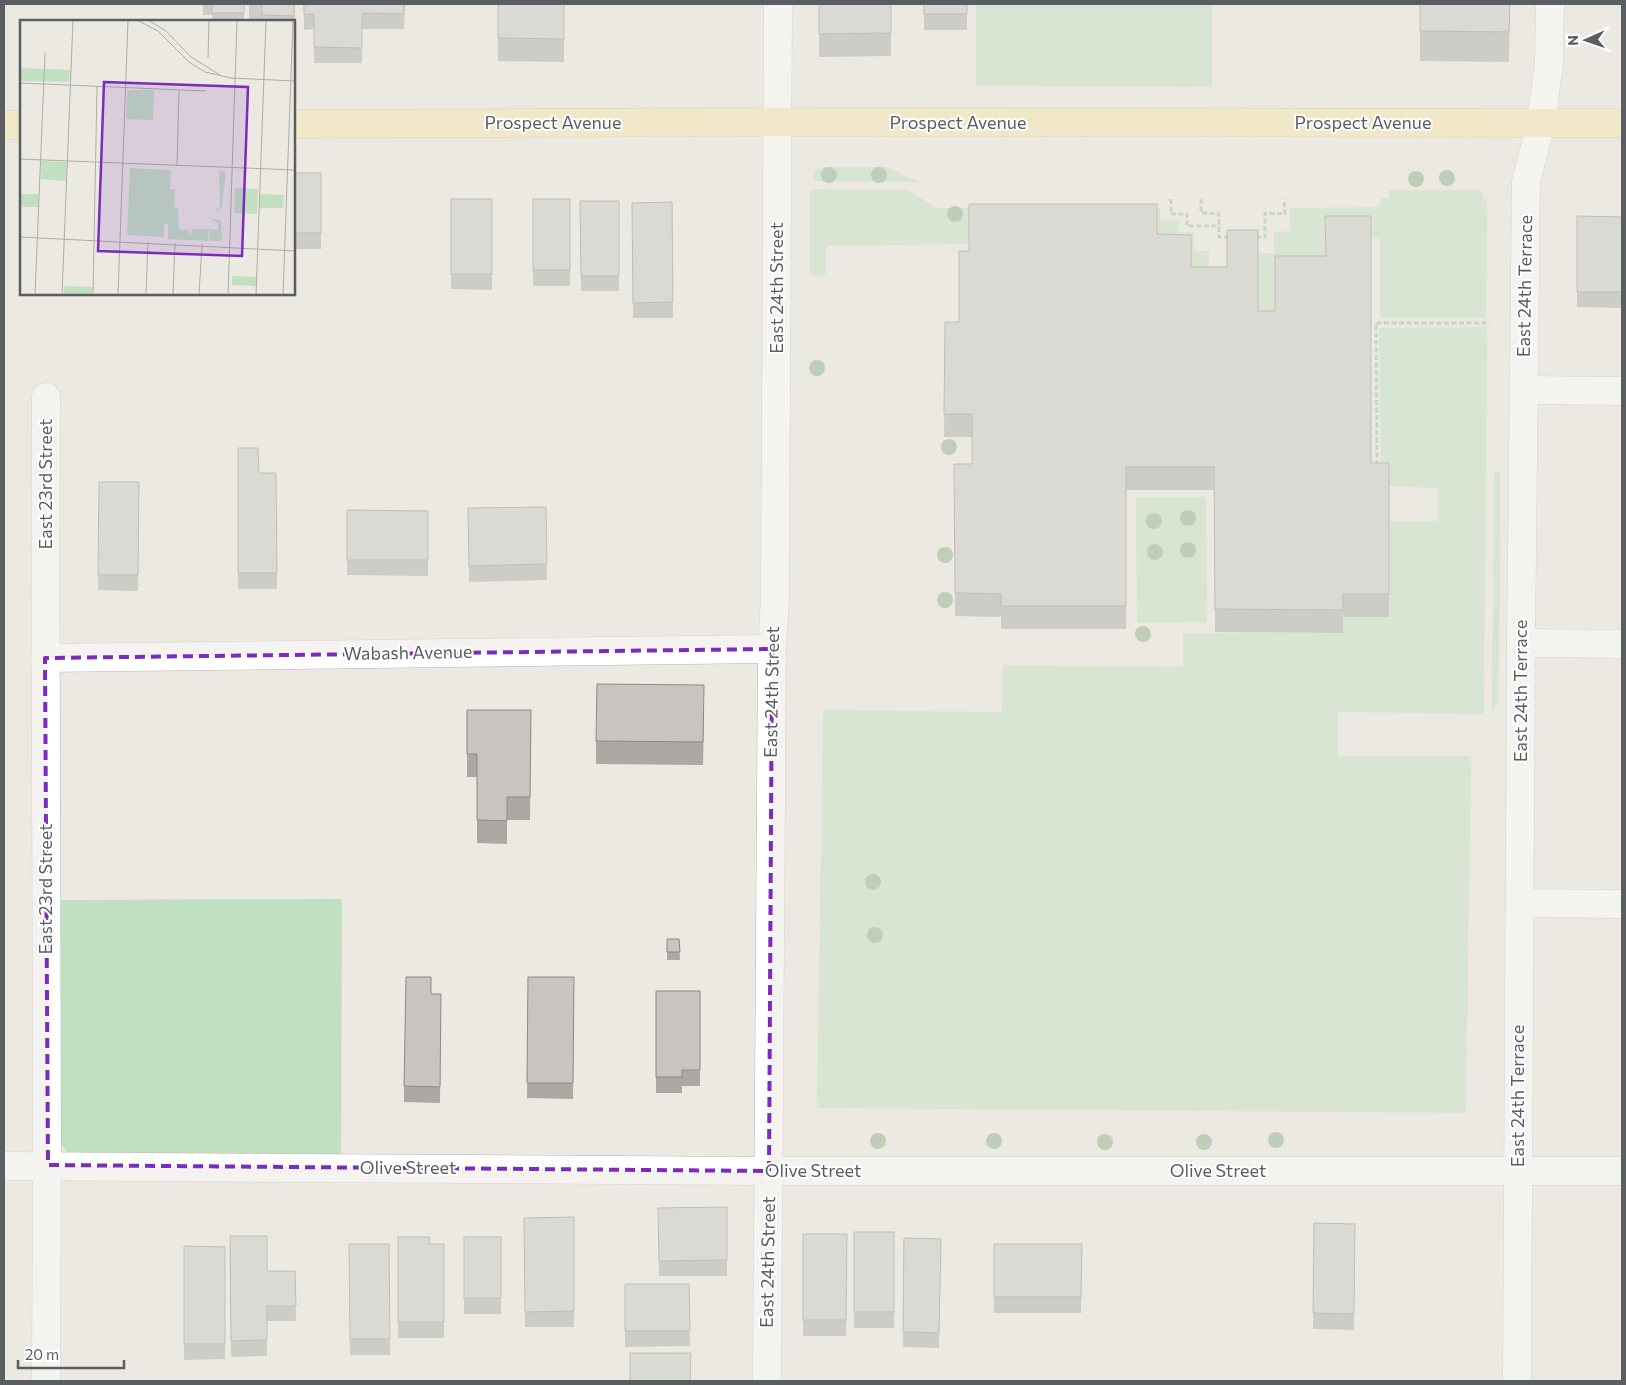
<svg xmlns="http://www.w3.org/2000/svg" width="1626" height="1385" font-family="Commissioner,sans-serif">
  <rect width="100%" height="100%" fill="#ebe9e1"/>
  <g fill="#c1e0c0">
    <polygon points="976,4 1212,4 1212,87 976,86"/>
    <polygon points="825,167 886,167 920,182 814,181 814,170"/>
    <polygon points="813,189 908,190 937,208 1160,208 1161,221 1179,220 1179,232 1194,232 1194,251 1209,251 1209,266 1226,266 1227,290 1157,257 1157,227 969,244 826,246 826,273 821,277 810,275 810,191"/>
    <polygon points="1389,190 1478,190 1483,193 1483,198 1487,199 1486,318 1380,318 1380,239 1326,239 1326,279 1275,334 1258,334 1258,253 1274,253 1274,232 1290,231 1290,208 1379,207 1380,198 1389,198"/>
    <polygon points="1487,327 1484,714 1338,712 1338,756 1471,756 1466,1113 817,1108 823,710 1002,712 1003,665 1183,667 1183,633 1343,633 1343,617 1388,617 1389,521 1437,521 1437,488 1381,486 1379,328"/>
    <polygon points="1494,472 1500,472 1499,701 1492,711"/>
    <polygon points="1136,497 1206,497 1207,622 1137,623"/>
    <polygon points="342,899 341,1155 70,1155 58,1141 59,900"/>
  </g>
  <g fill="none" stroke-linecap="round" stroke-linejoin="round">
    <defs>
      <g id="minor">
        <polyline points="1524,390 1622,391"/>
        <polyline points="1521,643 1622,644"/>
        <polyline points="45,658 772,649"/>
        <polyline points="1520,903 1622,904"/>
        <polyline points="4,1166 769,1171 1622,1171"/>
        <path d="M 46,1381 C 49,1053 44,725 46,397"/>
        <polyline points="767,1381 772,649 775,598 778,4"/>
        <polyline points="1517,1381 1521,643 1526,182 1541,123 1549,64 1550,4"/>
      </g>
      <g id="major">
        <polyline points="294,124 777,122 1622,123"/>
        <polyline points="4,125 21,125"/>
      </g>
    </defs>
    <use href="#minor" stroke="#b4b7bb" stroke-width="29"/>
    <use href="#major" stroke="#e2ba64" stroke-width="29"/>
    <g stroke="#9ac1a3" stroke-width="3" stroke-dasharray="5 2.5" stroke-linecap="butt">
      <polyline points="1171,199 1171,214 1187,214 1187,226 1219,226"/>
      <polyline points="1201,199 1201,213 1219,214 1219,237 1230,237"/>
      <polyline points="1256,237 1265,237 1265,213 1285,214 1284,199"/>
      <polyline points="1377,465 1376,323 1490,323"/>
    </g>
    <use href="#minor" stroke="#fff" stroke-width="28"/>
    <use href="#major" stroke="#f6e7ab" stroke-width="28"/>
  </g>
  <g fill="#8bae87">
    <circle cx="829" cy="175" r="8"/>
    <circle cx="879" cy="175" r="8"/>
    <circle cx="1447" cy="178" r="8"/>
    <circle cx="1416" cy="179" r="8"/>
    <circle cx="955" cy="214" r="8"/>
    <circle cx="817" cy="368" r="8"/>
    <circle cx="949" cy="447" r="8"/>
    <circle cx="1188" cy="518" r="8"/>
    <circle cx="1154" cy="521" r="8"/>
    <circle cx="1188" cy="550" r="8"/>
    <circle cx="1155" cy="552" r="8"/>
    <circle cx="945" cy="555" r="8"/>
    <circle cx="945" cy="600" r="8"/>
    <circle cx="1143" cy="634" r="8"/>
    <circle cx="873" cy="882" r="8"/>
    <circle cx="875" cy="935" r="8"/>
    <circle cx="1276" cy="1140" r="8"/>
    <circle cx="878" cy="1141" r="8"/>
    <circle cx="994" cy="1141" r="8"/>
    <circle cx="1105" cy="1142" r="8"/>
    <circle cx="1204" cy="1142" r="8"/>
  </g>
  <g fill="#aca9a5">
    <polygon points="203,4 244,4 244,21 212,21 212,15 203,15"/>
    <polygon points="249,4 295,4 294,32 294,21 262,21 262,20 249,20"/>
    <polygon points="304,4 405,4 404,29 362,29 362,63 314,63 314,29 304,30"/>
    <polygon points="498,4 564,4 564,62 498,61"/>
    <polygon points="819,4 891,4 891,56 819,57"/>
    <rect x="924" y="4" width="43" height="26"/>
    <polygon points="1420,4 1510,4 1509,62 1420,61"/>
    <rect x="294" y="173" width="27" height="76"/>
    <polygon points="451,199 492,199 492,290 451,289"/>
    <rect x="533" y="199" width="37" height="87"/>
    <polygon points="580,201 619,201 619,291 581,291"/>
    <polygon points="672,202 673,318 633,318 632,203"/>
    <polygon points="1577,216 1622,217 1622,308 1577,307"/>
    <polygon points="1157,234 1191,267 1258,311 1371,463 1389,463 1389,617 1343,617 1343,633 1215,632 1214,490 1126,490 1126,629 1001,629 1001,617 955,616 954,464 972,464 972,437 944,437 945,322 959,322"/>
    <polygon points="238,448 259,473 276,473 277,589 238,589"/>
    <polygon points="99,482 139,482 138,591 98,590"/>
    <polygon points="546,507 547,580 469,582 468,508"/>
    <polygon points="347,510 428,511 428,576 347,575"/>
    <polygon points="704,709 703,765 596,764 596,741"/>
    <polygon points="467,710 531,710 530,820 507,820 507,844 477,843 477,777 467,777"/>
    <polygon points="667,939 679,939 680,960 667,960"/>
    <polygon points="528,977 574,977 573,1099 527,1098"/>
    <polygon points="656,991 700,991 700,1086 682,1086 682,1093 656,1093"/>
    <polygon points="431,994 441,994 440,1103 404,1102 404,1086"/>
    <polygon points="727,1207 727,1276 659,1276 658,1223"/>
    <polygon points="574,1217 574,1327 525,1327 524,1218"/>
    <polygon points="1314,1223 1355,1224 1354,1330 1313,1329"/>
    <rect x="854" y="1232" width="40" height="96"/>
    <polygon points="803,1234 847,1234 846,1336 803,1336"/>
    <polygon points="230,1236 267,1271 295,1271 296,1321 267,1321 267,1356 231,1357"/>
    <polygon points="398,1237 430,1244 444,1244 444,1338 398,1338"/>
    <rect x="464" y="1237" width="37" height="77"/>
    <polygon points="904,1238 941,1239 939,1348 903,1347"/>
    <polygon points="349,1244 389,1244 390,1355 350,1355"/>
    <polygon points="994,1244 1082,1244 1081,1313 994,1313"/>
    <polygon points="184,1246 225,1247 225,1359 184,1360"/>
    <polygon points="625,1284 689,1284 690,1346 625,1347"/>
  </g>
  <g fill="#c8c5c0" stroke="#8c8a86">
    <rect x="212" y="4" width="32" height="9"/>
    <polygon points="249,4 294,4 294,16 262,15 262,4"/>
    <polygon points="304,4 404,4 404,14 362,13 362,48 314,47 314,14 304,14"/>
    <polygon points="498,4 564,4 564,39 498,38"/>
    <polygon points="819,4 891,4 891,33 819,34"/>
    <rect x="924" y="4" width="43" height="10"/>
    <polygon points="1420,4 1510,4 1509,32 1420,31"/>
    <rect x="294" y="173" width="27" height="60"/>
    <rect x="451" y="199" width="41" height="75"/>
    <rect x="533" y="199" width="37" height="71"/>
    <polygon points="580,201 619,201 619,276 581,276"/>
    <polygon points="672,202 673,302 633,303 632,203"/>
    <polygon points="969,204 1157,204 1157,234 1191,235 1191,267 1227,267 1227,230 1258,230 1258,311 1275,311 1275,256 1326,256 1325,216 1371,216 1371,463 1389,463 1389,594 1343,594 1343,610 1215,609 1214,467 1126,467 1126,606 1001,606 1001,594 955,593 954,464 972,464 972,414 944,414 945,322 959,322 959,251 969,251"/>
    <polygon points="1577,216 1622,217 1622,292 1577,292"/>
    <polygon points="238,448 258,448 259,473 276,473 277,573 238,573"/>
    <polygon points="99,482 139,482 138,575 98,575"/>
    <polygon points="546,507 547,564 469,566 468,508"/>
    <polygon points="347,510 428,511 428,560 347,560"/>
    <polygon points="597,684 704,685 703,742 596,741"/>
    <polygon points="467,710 531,710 530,797 507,797 507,821 477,820 477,754 467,754"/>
    <polygon points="667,939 679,939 680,952 667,952"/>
    <polygon points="406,977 431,977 431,994 441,994 440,1087 404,1086"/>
    <polygon points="528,977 574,977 573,1083 527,1083"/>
    <polygon points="656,991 700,991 700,1070 682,1070 682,1077 656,1077"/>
    <polygon points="727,1207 727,1260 659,1261 658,1208"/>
    <polygon points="574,1217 574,1311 525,1312 524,1218"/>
    <polygon points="1314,1223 1355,1224 1354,1314 1313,1313"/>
    <rect x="854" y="1232" width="40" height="80"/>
    <polygon points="803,1234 847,1234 846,1320 803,1320"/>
    <polygon points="230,1236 267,1236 267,1271 295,1271 296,1306 267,1306 267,1340 231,1341"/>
    <polygon points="398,1237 430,1237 429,1244 444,1244 444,1322 398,1322"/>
    <rect x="464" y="1237" width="37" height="61"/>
    <polygon points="904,1238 941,1239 939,1333 903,1332"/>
    <polygon points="349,1244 389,1244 390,1339 350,1339"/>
    <polygon points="994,1244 1082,1244 1081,1297 994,1297"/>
    <polygon points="184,1246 225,1247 225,1344 184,1344"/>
    <polygon points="625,1284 689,1284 690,1331 625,1331"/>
    <polygon points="630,1353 691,1353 690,1381 630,1381"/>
  </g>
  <path d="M0 0H1626V1385H0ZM 772,649 L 769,1171 L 48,1165 L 45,658 Z" fill="#ebe9e1" fill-opacity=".55" fill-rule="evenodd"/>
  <path fill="none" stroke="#7b2cbf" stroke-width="4" stroke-dasharray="10 6" stroke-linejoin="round" d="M 772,649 L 769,1171 L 48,1165 L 45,658 Z"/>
  <g text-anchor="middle" stroke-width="4" stroke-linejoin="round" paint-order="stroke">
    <g font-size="18" fill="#5a5d61" stroke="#fff">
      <text x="553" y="129">Prospect Avenue</text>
      <text x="958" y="129">Prospect Avenue</text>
      <text x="1363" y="129">Prospect Avenue</text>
      <text transform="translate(1525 286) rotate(-89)" y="6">East 24th Terrace</text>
      <text transform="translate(777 288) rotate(-90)" y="6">East 24th Street</text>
      <text transform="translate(46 484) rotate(-90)" y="6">East 23rd Street</text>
      <text transform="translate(408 653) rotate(-1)" y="6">Wabash Avenue</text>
      <text transform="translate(1521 691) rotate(-90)" y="6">East 24th Terrace</text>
      <text transform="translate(772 692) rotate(-89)" y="6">East 24th Street</text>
      <text transform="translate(46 889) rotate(-90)" y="6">East 23rd Street</text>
      <text transform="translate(1518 1096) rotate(-90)" y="6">East 24th Terrace</text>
      <text x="408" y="1174">Olive Street</text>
      <text x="813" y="1177">Olive Street</text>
      <text x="1218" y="1177">Olive Street</text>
      <text transform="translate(768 1262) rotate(-89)" y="6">East 24th Street</text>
    </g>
  </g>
  <g transform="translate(20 20)">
    <rect width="275" height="275" fill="#ebe9e1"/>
    <path d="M 0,48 L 50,50 L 49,62 L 0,61 ZM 107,70 L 134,70 L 133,100 L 106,99 ZM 21,141 L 47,142 L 46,161 L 21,159 ZM 110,148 L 151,150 L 150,169 L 155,169 L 154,187 L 158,188 L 159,209 L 168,210 L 171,215 L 172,209 L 189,209 L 188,221 L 148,219 L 148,204 L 144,204 L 144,217 L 107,215 ZM 196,150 L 205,151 L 205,161 L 202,187 L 193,194 L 200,186 L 199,152 ZM 215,168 L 238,169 L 237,194 L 214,193 ZM 0,174 L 18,174 L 18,187 L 0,187 ZM 240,174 L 264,175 L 263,188 L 240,188 ZM 188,197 L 201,201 L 202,221 L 189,221 L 190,209 L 198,210 L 198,204 ZM 212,256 L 236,257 L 236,266 L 212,265 ZM 44,266 L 72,267 L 72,275 L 44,275 Z" fill="#c1e0c0"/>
    <path fill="none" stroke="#adadaa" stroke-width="1" d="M 117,0 L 138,11 L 169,42 L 185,52 L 211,58 L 275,61M 128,0 L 146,11 L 171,37 L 200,55M 188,38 L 189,0M 0,63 L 186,71M 0,139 L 275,150M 157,145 L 159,70M 0,217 L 275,231M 15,275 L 25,33M 42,275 L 53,0M 73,275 L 77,67M 98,275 L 108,0M 126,275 L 128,222M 153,275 L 155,223M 179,275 L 182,224M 208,275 L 217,0M 236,275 L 246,0M 263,275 L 273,0"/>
    <path fill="#7b2cbf" fill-opacity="0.15" stroke="#7b2cbf" stroke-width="2.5" d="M 84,62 L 228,67 L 222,236 L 78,231 Z"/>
    <rect width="275" height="275" fill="none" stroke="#5a5d61" stroke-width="2.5"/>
  </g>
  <rect width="1626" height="1385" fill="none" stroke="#5a5d61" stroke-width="10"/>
  <g transform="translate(1586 40) rotate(268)" stroke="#ffffff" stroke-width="4" paint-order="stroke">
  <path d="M0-4L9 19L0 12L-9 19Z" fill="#5a5d61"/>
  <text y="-8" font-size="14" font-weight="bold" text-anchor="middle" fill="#5a5d61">N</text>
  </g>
  <path d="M18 1360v8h106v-8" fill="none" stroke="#5a5d61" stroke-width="2.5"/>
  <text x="25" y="1360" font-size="15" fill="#5a5d61" stroke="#ffffff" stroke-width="4" paint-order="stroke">20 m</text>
</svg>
